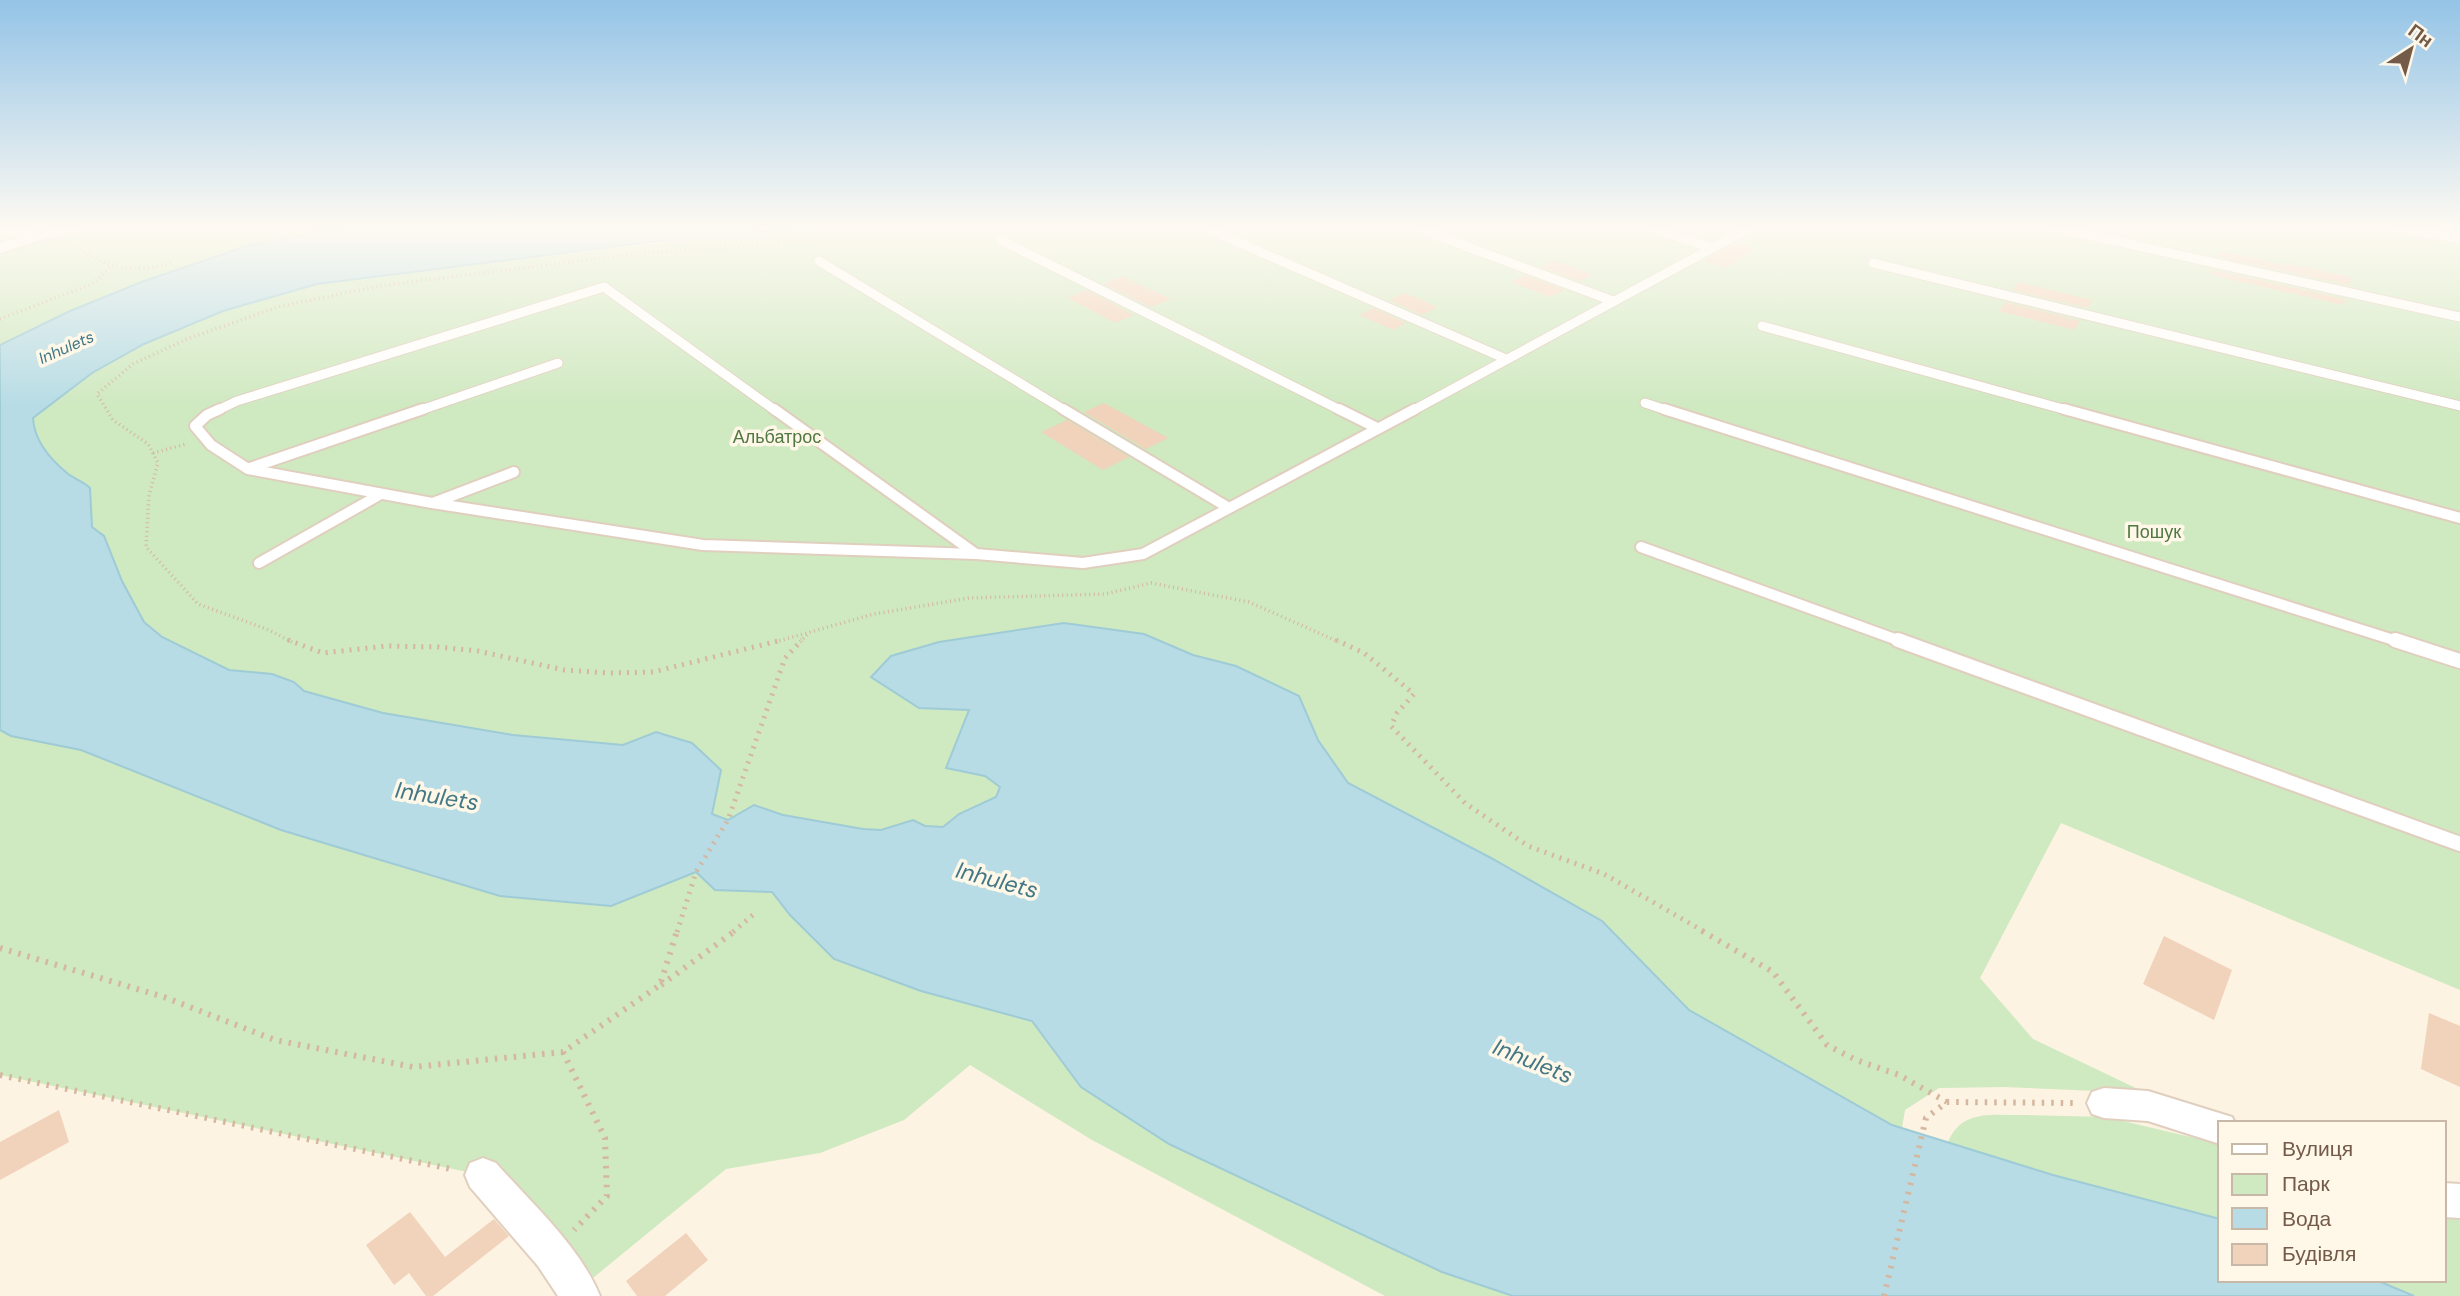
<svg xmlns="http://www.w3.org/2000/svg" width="2460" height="1296" font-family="'DM Sans',sans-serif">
  <rect width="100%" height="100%" fill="#fcf3e2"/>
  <g fill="#cfe9c1">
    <path d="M 0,226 L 358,226 C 260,235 163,271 72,310 C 48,321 25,335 0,345 Z"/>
    <path d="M 842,226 L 2451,226 L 2460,229 L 2460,990 L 2061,823 L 1980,978 L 2033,1039 L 2142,1091 L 2125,1088 L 2098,1091 L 2004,1087 L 1939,1088 L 1905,1110 L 1902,1128 L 1775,1097 L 1491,858 L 1406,815 L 979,701 L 1015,771 L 1008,822 L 844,837 L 728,820 L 577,765 L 192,668 L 144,622 L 122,581 L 104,536 L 92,527 L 90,488 C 83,481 74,479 67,473 C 50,459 35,440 33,418 C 106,351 220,304 317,284 C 373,273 433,270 490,263 C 607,248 724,236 842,226 Z"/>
    <polygon points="0,730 11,736 81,750 281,830 440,879 611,906 696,872 715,890 829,893 1442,1272 1513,1296 1385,1296 1092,1140 970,1065 904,1120 820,1153 726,1169 577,1291 482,1175 0,1075"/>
    <path d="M 2025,1115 L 2106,1117 L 2220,1144 L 2220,1268 L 1948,1142 C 1963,1108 1993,1116 2025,1115 Z"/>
    <polygon points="2444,1215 2460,1220 2460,1296 2324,1296 2287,1280 2444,1280"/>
  </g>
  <path fill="#b7dce5" stroke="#9ecbd6" stroke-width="2" d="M 350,226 L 842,226 L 650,242 L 317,284 L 223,311 L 144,344 L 92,373 L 33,418 C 34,440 50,459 67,473 C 74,479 83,481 90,488 L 92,527 L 104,536 L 122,581 L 144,622 L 162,637 L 229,670 L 272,674 L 294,682 L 304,691 L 383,713 L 513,735 L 623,745 L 656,732 L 692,743 L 721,770 L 712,814 L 728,820 L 754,805 L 783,815 L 863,829 L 881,830 L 913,820 L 925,826 L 943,827 L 959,814 L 996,797 L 1000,787 L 985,776 L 946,768 L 969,710 L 919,708 L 871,677 L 891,656 L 939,642 L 1064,623 L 1144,634 L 1193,655 L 1236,666 L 1299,696 L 1318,740 L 1348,783 L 1491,858 L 1602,921 L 1689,1010 L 1892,1125 L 2053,1175 L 2220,1219 L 2220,1280 L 2376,1280 L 2414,1296 L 1513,1296 L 1442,1272 L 1169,1144 L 1081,1087 L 1032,1021 L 921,991 L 834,959 L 790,915 L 772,892 L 715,890 L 696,872 L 611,906 L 500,896 L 281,830 L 81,750 L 11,736 L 0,730 L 0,345 L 70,311 L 144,281 L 250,245 Z"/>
  <g fill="#f1d2ba">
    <polygon points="2100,226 2143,235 2141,239 2097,230"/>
    <polygon points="1737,242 1755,249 1726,268 1703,261"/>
    <polygon points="2221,251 2285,265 2286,263 2351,277 2349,285 2218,257"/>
    <polygon points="1554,260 1593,275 1580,281 1541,267"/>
    <polygon points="2213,270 2345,299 2343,305 2211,275"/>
    <polygon points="1524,275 1564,290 1550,297 1511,282"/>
    <polygon points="1122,276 1171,299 1151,307 1104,284"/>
    <polygon points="2018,282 2092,300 2088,308 2013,290"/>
    <polygon points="1086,290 1134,315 1115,323 1068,298"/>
    <polygon points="1405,293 1438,307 1422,315 1389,300"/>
    <polygon points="2005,302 2080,321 2075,330 1999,311"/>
    <polygon points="1373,308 1406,323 1393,330 1359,315"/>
    <polygon points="1104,403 1168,438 1146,449 1084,412"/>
    <polygon points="1067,420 1129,457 1103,470 1041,432"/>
    <polygon points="2164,936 2232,970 2214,1020 2143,984"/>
    <polygon points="2429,1013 2460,1026 2460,1087 2421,1069"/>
    <polygon points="59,1110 69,1142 0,1180 0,1142"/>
    <polygon points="410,1212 445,1257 494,1219 509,1236 433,1296 426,1296 409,1273 394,1285 366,1245"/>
    <polygon points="686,1233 708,1260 665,1296 637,1296 626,1281"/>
  </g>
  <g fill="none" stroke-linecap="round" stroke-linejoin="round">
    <defs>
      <g id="lane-far2">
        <polyline points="1201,226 1506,359"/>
        <polyline points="1412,226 1613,301"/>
        <polyline points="1646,226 1712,248"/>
        <polyline points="2047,226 2460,317"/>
        <polyline points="2389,226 2460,239"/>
        <polyline points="0,229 35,236"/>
        <polyline points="1001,240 1342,411"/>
        <polyline points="819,261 1066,411"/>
        <polyline points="1873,263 2460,406"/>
        <polyline points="1762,326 2070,411"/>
        <polyline points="1645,403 1669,411"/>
        <polyline points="216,411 237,401 604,287 776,411"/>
        <polyline points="418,411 558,363"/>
        <polyline points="1412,411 1753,226"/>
      </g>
      <g id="lane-far1">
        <polyline points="220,409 207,415 195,426 211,445 248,469 432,503 703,545 976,554"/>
        <polyline points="774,409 976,554"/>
        <polyline points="1063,409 1229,508"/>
        <polyline points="1339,409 1377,428"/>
        <polyline points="1664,409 2400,642"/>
        <polyline points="2064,409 2460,518"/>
        <polyline points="250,468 423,409"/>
        <polyline points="433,503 514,472"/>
        <polyline points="1641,547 1903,642"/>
        <polyline points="976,554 1083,563 1143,554 1415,409"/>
        <polyline points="259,563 381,494"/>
      </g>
      <g id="lane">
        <polyline points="1898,640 2460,844"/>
        <polyline points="2395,640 2460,661"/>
      </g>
      <g id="street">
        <polygon points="64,226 93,226 90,229 39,240 0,253 0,243"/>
        <polygon points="2104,1088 2148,1091 2232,1117 2235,1123 2220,1123 2220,1144 2148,1121 2104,1118 2092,1114 2087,1103 2092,1092"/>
        <path d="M 483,1158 L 496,1163 C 532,1204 579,1245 600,1296 L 558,1296 L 538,1266 L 470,1187 L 465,1175 L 470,1163 Z"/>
        <polygon points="2444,1183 2460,1184 2460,1218 2444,1217"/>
      </g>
    </defs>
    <use href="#lane-far2" stroke="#e0cfbe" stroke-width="11"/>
    <use href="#lane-far1" stroke="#e0cfbe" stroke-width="14"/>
    <use href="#lane" stroke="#e0cfbe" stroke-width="18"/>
    <use href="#street" stroke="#e0cfbe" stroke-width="4"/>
    <g stroke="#d5b69e" stroke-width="3.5" stroke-dasharray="1 3.5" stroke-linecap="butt">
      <polyline points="825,241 983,226"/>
      <path d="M 77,246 C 106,270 135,273 171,263"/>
      <polyline points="0,319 92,284 110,268"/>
      <polyline points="153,453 186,444"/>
      <polyline points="292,642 269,630 198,604 146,547 149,495 158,463 148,444 113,420 97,394 133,364 187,339 281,306 386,285 644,253 813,241"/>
      <polyline points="775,642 874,614 969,598 1105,594 1151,583 1249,602 1339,642"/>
      <polyline points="800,642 808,634"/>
    </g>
    <g stroke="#d5b69e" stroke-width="5" stroke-dasharray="2 6" stroke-linecap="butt">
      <polyline points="288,640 323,653 386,646 438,647 478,651 564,670 610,673 653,672 782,640"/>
      <polyline points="1336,640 1364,653 1414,694 1397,713 1391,726 1465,803 1528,846 1604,874 1705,932"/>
      <polyline points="677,932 696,872 728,820 785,658 802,640"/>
      <polyline points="733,932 755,913"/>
    </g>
    <g stroke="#d5b69e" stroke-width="6" stroke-dasharray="2.5 7" stroke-linecap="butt">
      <polyline points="1702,931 1773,972 1827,1045 1856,1060 1899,1075 1947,1102"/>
      <polyline points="0,948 164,997 275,1040 413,1067 563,1052 660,985 677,931"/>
      <polyline points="661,985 735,931"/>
      <polyline points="563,1052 605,1138 607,1196 574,1230"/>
      <polyline points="0,1075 451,1169"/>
      <polyline points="1884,1296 1926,1118 1947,1102 2075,1103"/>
    </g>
    <use href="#lane-far2" stroke="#fff" stroke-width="9"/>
    <use href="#lane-far1" stroke="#fff" stroke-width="10"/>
    <use href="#lane" stroke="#fff" stroke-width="14"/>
    <use href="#street" fill="#fff" fill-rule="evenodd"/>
  </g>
  <linearGradient id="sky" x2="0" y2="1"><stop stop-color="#94c4e7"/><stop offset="0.56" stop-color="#fefaf2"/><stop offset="1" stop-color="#fefaf2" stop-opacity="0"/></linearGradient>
  <rect width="2460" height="407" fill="url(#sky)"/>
  <g text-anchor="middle" stroke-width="7" stroke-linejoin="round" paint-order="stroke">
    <g font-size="16" font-style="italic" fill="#437886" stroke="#fff7e8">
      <text transform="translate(66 347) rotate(-24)" y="6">Inhulets</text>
    </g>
    <g font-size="18" fill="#4f7842" stroke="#fff7e8">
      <text x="777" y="443">Альбатрос</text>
      <text x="2154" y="538">Пошук</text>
    </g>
    <g font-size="23" font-style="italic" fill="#437886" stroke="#fff7e8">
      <text transform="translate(437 796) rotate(9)" y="8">Inhulets</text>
      <text transform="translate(997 880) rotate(15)" y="8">Inhulets</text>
      <text transform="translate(1533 1061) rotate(22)" y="8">Inhulets</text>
    </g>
  </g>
  <rect x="2218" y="1121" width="228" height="161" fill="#fff7e8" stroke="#c7b8a8" stroke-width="2"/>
  <rect x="2232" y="1144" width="35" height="10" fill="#ffffff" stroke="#c7b8a8" stroke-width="2"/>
  <text x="2282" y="1156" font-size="21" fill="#735a49">Вулиця</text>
  <rect x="2232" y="1174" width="35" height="21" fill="#cfe9c1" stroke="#c7b8a8" stroke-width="2"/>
  <text x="2282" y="1191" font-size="21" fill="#735a49">Парк</text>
  <rect x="2232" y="1208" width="35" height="21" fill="#b7dce5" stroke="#c7b8a8" stroke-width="2"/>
  <text x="2282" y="1226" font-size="21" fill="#735a49">Вода</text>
  <rect x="2232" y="1244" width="35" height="21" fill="#f1d2ba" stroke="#c7b8a8" stroke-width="2"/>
  <text x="2282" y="1261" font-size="21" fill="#735a49">Будівля</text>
  <g transform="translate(2411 49) rotate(36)" stroke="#fff7e8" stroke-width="5" paint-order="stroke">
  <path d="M0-5L12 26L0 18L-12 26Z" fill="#735a49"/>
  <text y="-10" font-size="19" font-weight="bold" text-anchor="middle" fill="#735a49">Пн</text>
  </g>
</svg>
